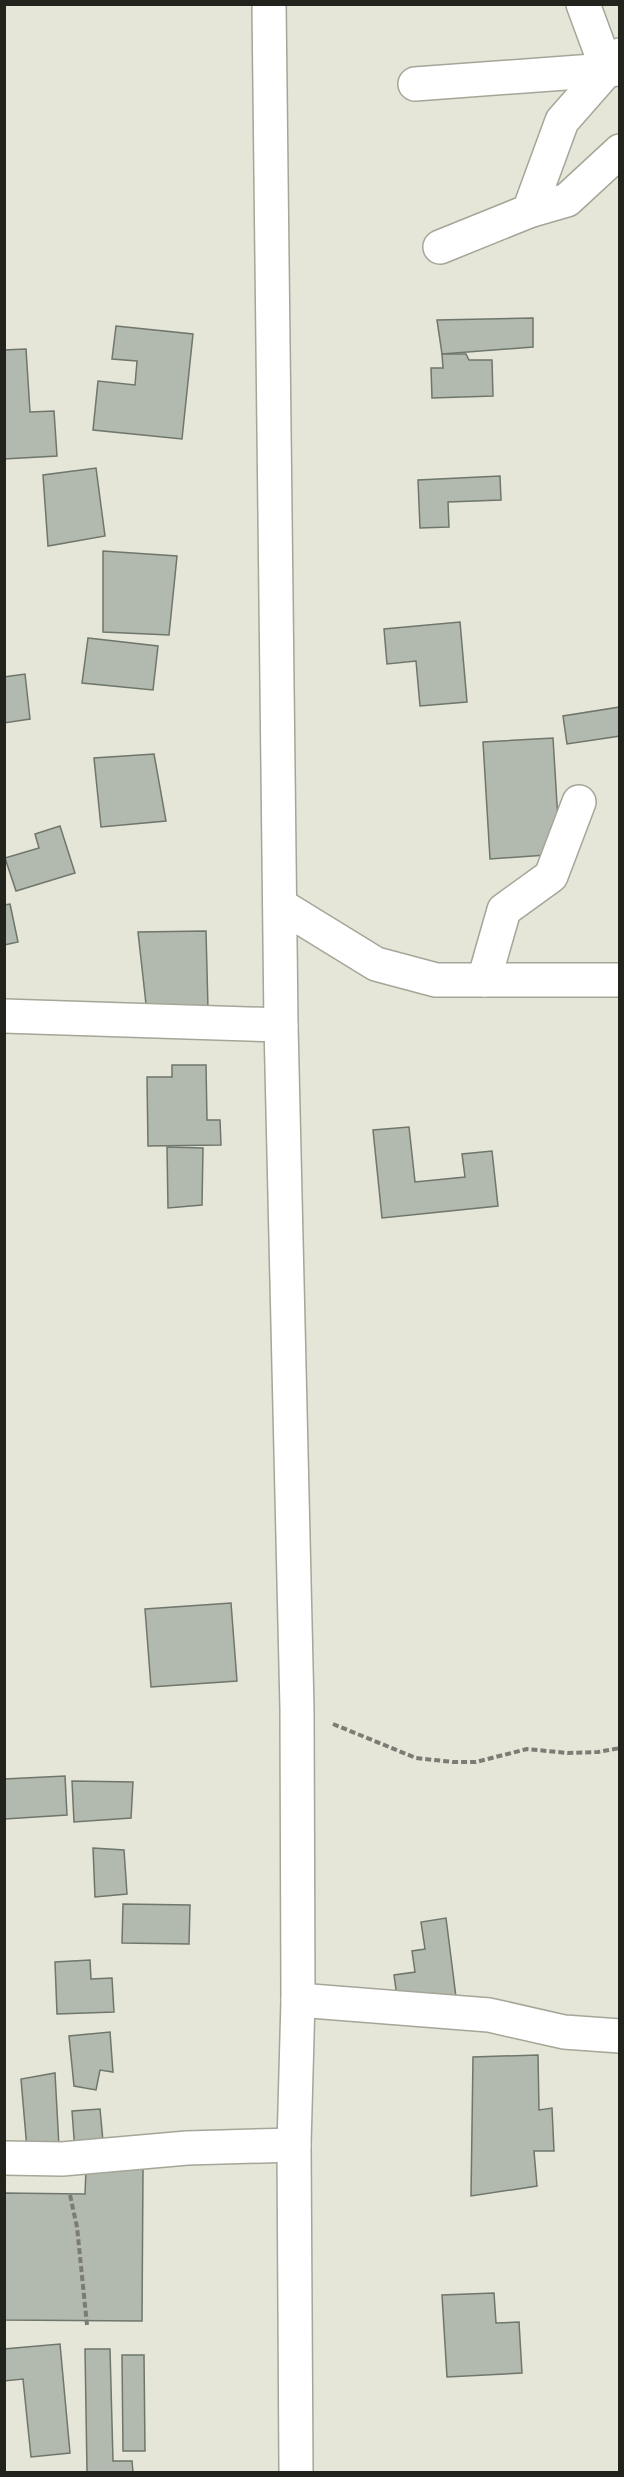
<svg xmlns="http://www.w3.org/2000/svg" width="624" height="2477" font-family="Commissioner,sans-serif">
  <rect width="100%" height="100%" fill="#e5e5d8"/>
  <g fill="#b2b9ae" stroke="#6f766b" stroke-width="1.5">
    <polygon points="533,318 533,347 442,354 437,320"/>
    <polygon points="116,326 193,334 182,439 93,430 98,381 135,385 137,361 112,359"/>
    <polygon points="26,349 30,412 54,411 57,456 4,459 4,350"/>
    <polygon points="442,354 466,354 469,360 492,360 493,396 432,398 431,368 443,368"/>
    <polygon points="96,468 105,536 48,546 43,475"/>
    <polygon points="500,476 501,500 448,502 449,527 420,528 418,480"/>
    <polygon points="103,551 177,556 169,635 103,632"/>
    <polygon points="460,622 467,702 420,706 416,661 387,664 384,629"/>
    <polygon points="88,638 158,646 153,690 82,683"/>
    <polygon points="25,674 30,719 4,723 4,677"/>
    <polygon points="620,707 620,736 567,744 563,716"/>
    <polygon points="553,738 560,854 490,859 483,742"/>
    <polygon points="154,754 166,821 101,827 94,758"/>
    <polygon points="60,826 75,873 16,891 5,858 39,848 35,834"/>
    <polygon points="10,904 18,942 4,945 4,905"/>
    <polygon points="206,931 208,1009 147,1013 138,932"/>
    <polygon points="172,1065 206,1065 207,1120 220,1120 221,1145 148,1146 147,1077 172,1077"/>
    <polygon points="409,1127 415,1182 465,1177 462,1154 492,1151 498,1206 382,1218 373,1130"/>
    <polygon points="167,1147 203,1148 202,1205 168,1208"/>
    <polygon points="231,1603 237,1681 151,1687 145,1609"/>
    <polygon points="65,1776 67,1815 5,1819 4,1779"/>
    <polygon points="72,1781 133,1782 131,1818 74,1822"/>
    <polygon points="93,1848 124,1850 127,1894 95,1897"/>
    <polygon points="123,1904 190,1905 189,1944 122,1943"/>
    <polygon points="446,1918 456,1997 398,2004 394,1975 415,1972 412,1951 425,1949 421,1922"/>
    <polygon points="90,1960 91,1979 112,1978 114,2012 57,2014 55,1962"/>
    <polygon points="110,2032 113,2072 100,2070 96,2090 74,2086 69,2036"/>
    <polygon points="538,2055 539,2110 552,2108 554,2151 534,2151 537,2186 471,2196 473,2057"/>
    <polygon points="55,2073 59,2147 27,2149 21,2079"/>
    <polygon points="100,2109 105,2163 76,2165 72,2111"/>
    <polygon points="86,2169 143,2169 142,2321 4,2320 4,2193 85,2194"/>
    <polygon points="494,2293 496,2323 519,2322 522,2373 447,2377 442,2295"/>
    <polygon points="60,2344 70,2453 31,2457 23,2379 4,2381 4,2349"/>
    <polygon points="85,2349 110,2349 113,2461 132,2461 133,2472 87,2472"/>
    <polygon points="122,2355 144,2355 145,2451 123,2451"/>
  </g>
  <g fill="none" stroke-linecap="round" stroke-linejoin="round">
    <defs>
      <g id="minor">
        <polyline points="583,4 607,69"/>
        <polyline points="415,84 620,69"/>
        <polyline points="529,211 567,200 620,151"/>
        <polyline points="440,247 529,211 562,121 620,55"/>
        <polyline points="280,905 376,964 436,980 620,980"/>
        <polyline points="484,980 504,910 551,876 579,802"/>
        <polyline points="4,1016 281,1025"/>
        <polyline points="298,2000 489,2015 564,2032 620,2036"/>
        <polyline points="4,2158 62,2159 187,2148 294,2145"/>
      </g>
      <polyline id="secondary" points="269,4 281,1025 297,1709 298,2000 294,2145 296,2472"/>
    </defs>
    <use href="#minor" stroke="#a5a598" stroke-width="36"/>
    <use href="#secondary" stroke="#a5a598" stroke-width="36"/>
    <g stroke="#7c7c74" stroke-width="4" stroke-dasharray="6 3" stroke-linecap="butt">
      <polyline points="333,1724 416,1758 453,1762 476,1762 527,1749 568,1753 598,1752 620,1748"/>
      <polyline points="70,2195 77,2227 87,2325"/>
    </g>
    <use href="#minor" stroke="#fff" stroke-width="33"/>
    <use href="#secondary" stroke="#fff" stroke-width="33"/>
  </g>
  <rect width="624" height="2477" fill="none" stroke="#23231e" stroke-width="12"/>
</svg>
